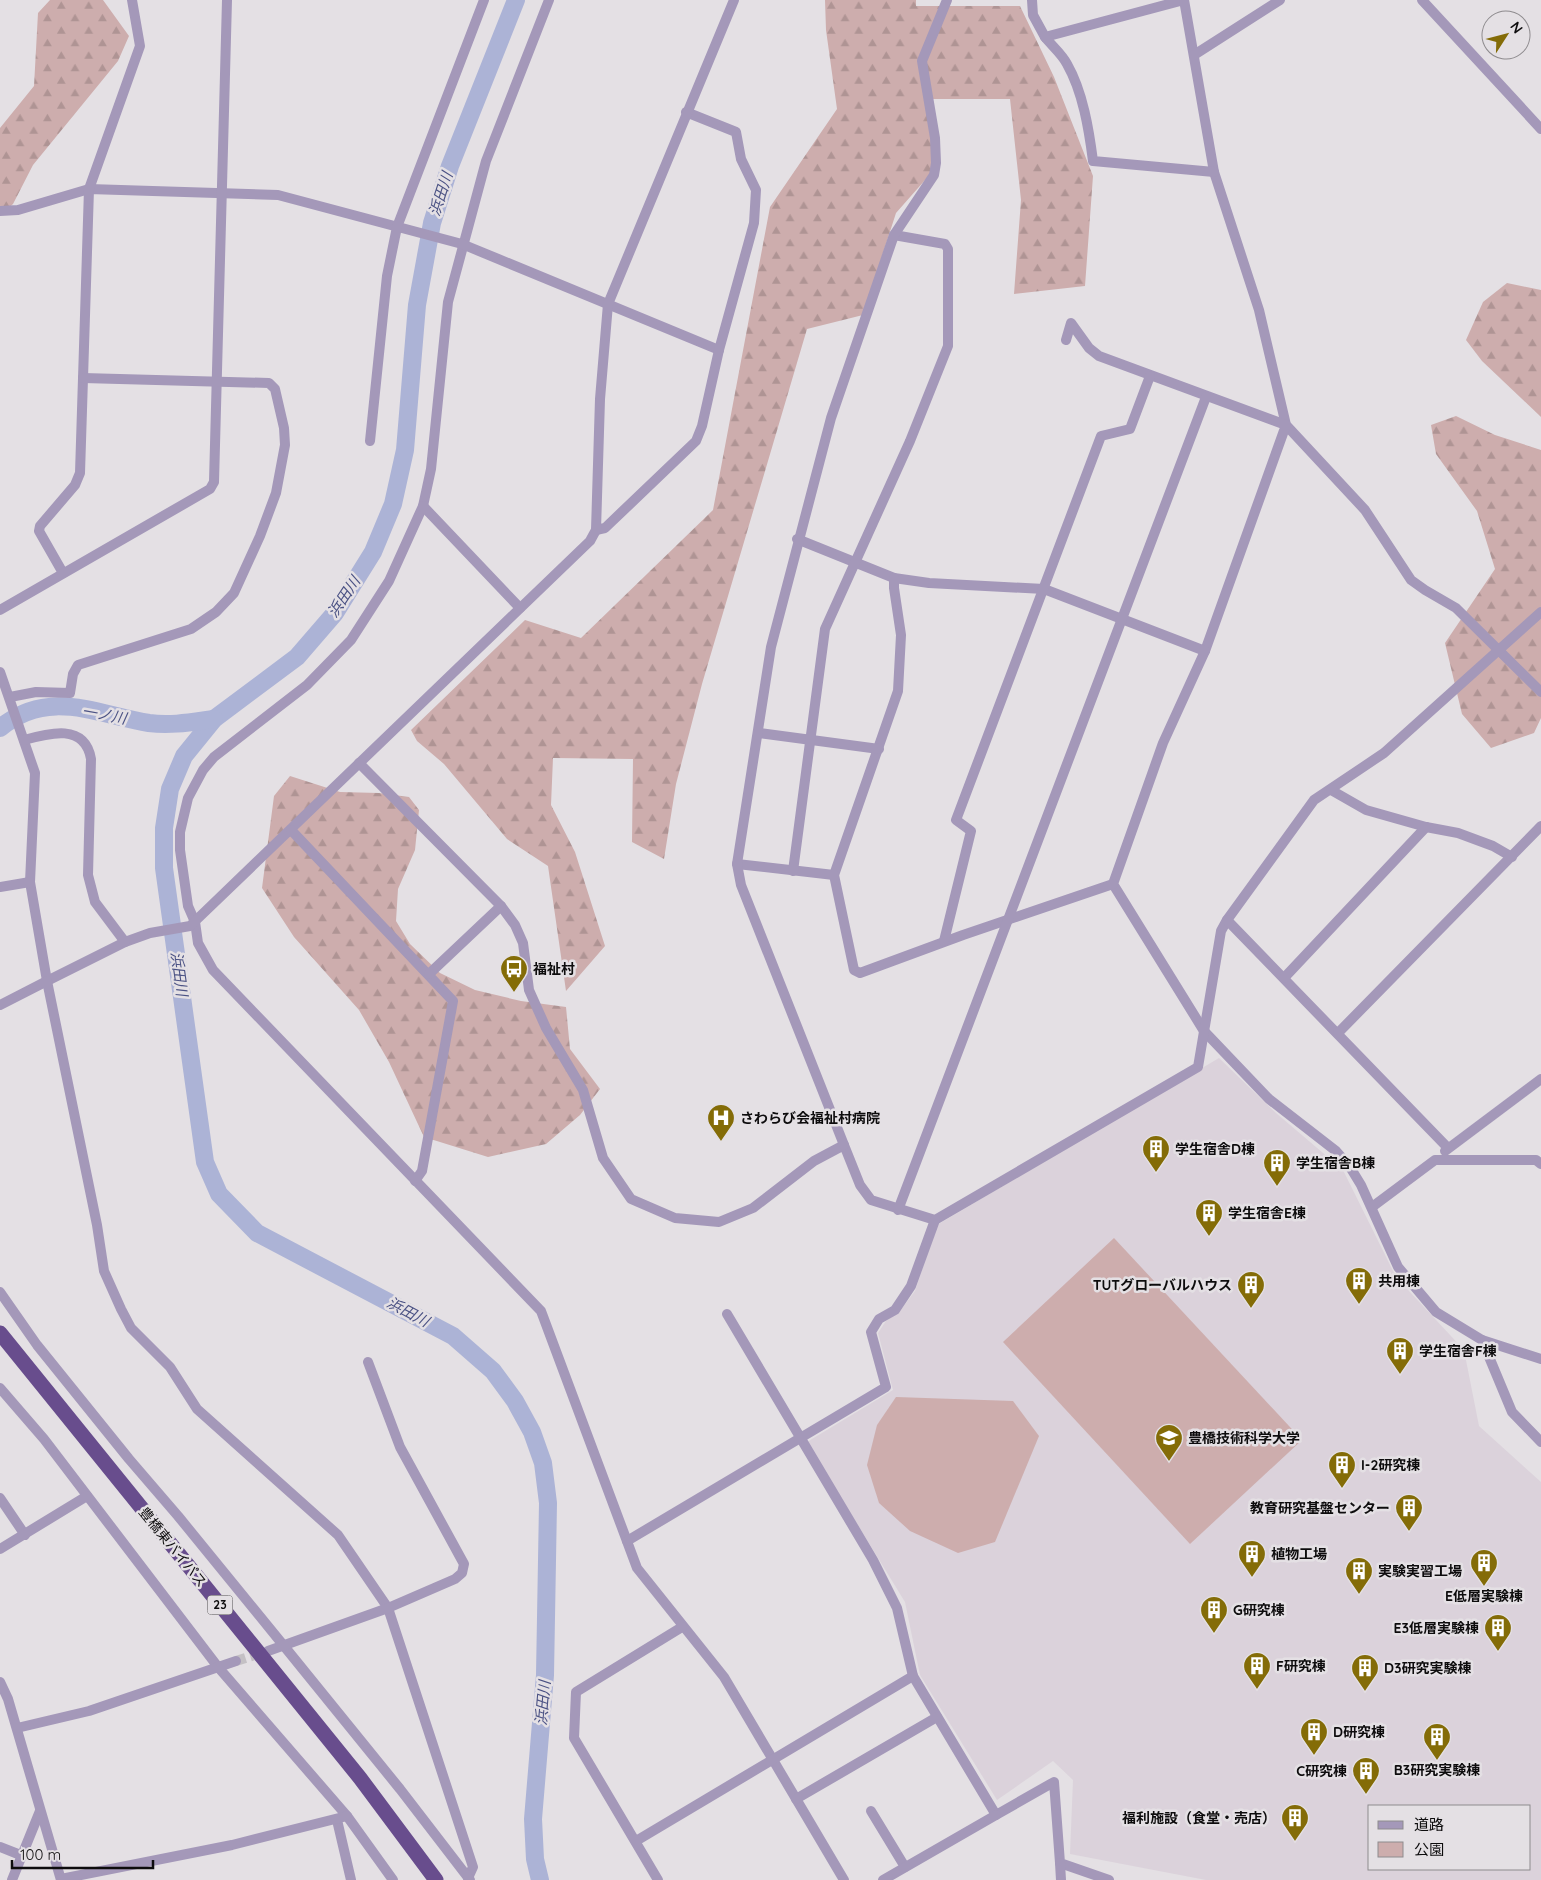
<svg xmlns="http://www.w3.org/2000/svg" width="1541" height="1880" font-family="Quicksand,'Noto Sans JP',sans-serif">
  <defs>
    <pattern id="forest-firs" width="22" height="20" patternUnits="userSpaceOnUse" patternTransform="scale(1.25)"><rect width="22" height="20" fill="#cdadad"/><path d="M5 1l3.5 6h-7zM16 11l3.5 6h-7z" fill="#af9494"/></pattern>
  </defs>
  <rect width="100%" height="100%" fill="#e4e0e4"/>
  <path fill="#dbd2db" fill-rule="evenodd" d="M 1219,1058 L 1276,1113 L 1343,1170 L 1396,1277 L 1464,1350 L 1479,1426 L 1541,1482 L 1541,1880 L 1206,1880 L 1070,1854 L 1073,1780 L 1053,1761 L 997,1800 L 920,1675 L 905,1602 L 807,1442 L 893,1390 L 878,1333 L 886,1321 L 900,1311 L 915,1291 L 937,1225 ZM 1370,1806 L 1530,1806 L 1530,1869 L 1370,1869 Z"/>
  <g fill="url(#forest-firs)">
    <polygon points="50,0 103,0 129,36 118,61 33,165 13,204 0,216 0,128 34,86 38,13"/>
    <polygon points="825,0 916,0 916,6 1020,6 1054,77 1093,176 1085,286 1014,294 1021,200 1010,99 928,99 933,171 896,213 863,315 807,329 702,684 676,784 664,859 632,842 633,759 553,758 551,805 575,852 605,946 566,991 548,866 507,839 444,764 417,741 411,730 525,620 581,638 713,510 770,207 837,109 826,30"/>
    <polygon points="1507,283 1541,290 1541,417 1482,361 1466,340 1483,302"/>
    <polygon points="1456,416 1495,435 1541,450 1541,718 1534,733 1491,748 1462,714 1445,643 1495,569 1477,511 1436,454 1431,425"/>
    <polygon points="290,776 340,792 379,793 409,797 419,810 415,850 398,889 396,921 410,944 440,973 475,990 521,1001 566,1007 570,1049 600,1089 580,1115 546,1144 488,1157 424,1137 389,1062 359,1010 294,937 262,888 274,796"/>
  </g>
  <g fill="#cdadad">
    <polygon points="1114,1238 1302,1440 1190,1544 1003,1342"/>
    <polygon points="896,1397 1013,1401 1039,1436 995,1542 958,1553 910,1531 879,1503 867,1465 877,1425"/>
  </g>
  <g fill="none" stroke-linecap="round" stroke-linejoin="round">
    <g stroke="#acb3d6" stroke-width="18">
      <polyline points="516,0 450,166 432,223 417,305 405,450 393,504 373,552 335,613 297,657 214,719 184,756 170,789 164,828 164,868 205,1162 219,1194 257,1233 453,1336 493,1371 515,1401 532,1432 543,1463 548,1503 545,1675 533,1819 535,1859 540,1880"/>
      <path d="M 0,728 C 48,688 95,714 149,723 C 171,726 192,722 214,719"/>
    </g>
    <polyline stroke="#c4c0c4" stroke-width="10" stroke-dasharray="10 5" stroke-linecap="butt" points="236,1661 264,1652"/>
    <g stroke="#a498b9" stroke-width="10">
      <polyline points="549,0 486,161 448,302 431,469 423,506 389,581 351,640 307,685 214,757 203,770 188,798 180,832 180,850 188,906 195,922 198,943 213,970 541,1311 637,1568 724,1677 844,1880"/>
      <polyline points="1032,0 1033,15 1045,37 1184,0"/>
      <polyline points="1184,0 1214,172 1259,310 1286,425 1365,510 1411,580 1425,590 1456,608 1541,692"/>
      <polyline points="1422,0 1541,129"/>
      <path d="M 1045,37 C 1052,46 1062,54 1067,64 C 1083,92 1089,130 1093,161 L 1214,172"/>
      <polyline points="1194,55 1280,0"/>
      <polyline points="0,211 18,210 89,189 278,195 462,244 719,350"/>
      <polyline points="1066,340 1071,323 1089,348 1099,356 1286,425 1205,651 1163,743 1113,884 1204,1031 1269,1099 1336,1151 1350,1167 1361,1185 1398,1267 1436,1312 1482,1340 1512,1412 1541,1442"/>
      <polyline points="370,441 387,276 397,227 484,0"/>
      <polyline points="423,506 520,608"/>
      <polyline points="596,530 605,528 696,441 702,426 719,350 754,223 756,190 741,159 736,132 686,112"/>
      <polyline points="797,539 894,578 929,583 1044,589 1205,651"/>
      <polyline points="63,573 39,531 40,526 75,485 80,473 89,189 140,46 132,0"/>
      <polyline points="894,578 894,588 901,635 898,691 834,875 854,970 860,973 963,935 1113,884"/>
      <polyline points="0,610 210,489 214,482 227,0"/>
      <polyline points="0,672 35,773 30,882 47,981 125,942 150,933 190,926 590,541 596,530 600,399 608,304 734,0"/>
      <polyline points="10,697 36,692 70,693 73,674 78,665 191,629 216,612 234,593 260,536 276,493 285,445 284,428 275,389 269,383 83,378"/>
      <polyline points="759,733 879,749"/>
      <path d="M 24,740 C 49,733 85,723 91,759 L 88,875 L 95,902 L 125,942"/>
      <polyline points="359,763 501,906 515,925 523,943 529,990 546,1028 583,1090 603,1158 631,1199 675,1218 719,1222 753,1208 814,1161 844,1145 860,1185 871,1200 935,1220 1198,1067 1221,931 1227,920 1314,800 1384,753 1541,612"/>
      <polyline points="1331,790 1366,810 1426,827 1458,833 1493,846 1512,857"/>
      <polyline points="291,830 453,1001 422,1171 415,1181"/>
      <polyline points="737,864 834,875"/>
      <polyline points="793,871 825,629 910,441 948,346 948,249 945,244 894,235"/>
      <polyline points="0,887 30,882"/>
      <polyline points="1227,920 1448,1148"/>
      <polyline points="944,941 971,831 956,820 1101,436 1130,429 1150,376"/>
      <polyline points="429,974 501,906"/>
      <polyline points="1284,978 1426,827"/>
      <polyline points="0,1005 47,981 97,1225 104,1271 121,1309 131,1328 170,1367 197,1409 338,1535 388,1608 473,1867 468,1878"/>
      <polyline points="1338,1033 1541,826"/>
      <polyline points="844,1145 741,885 737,864 771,647 831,418 894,235 934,175 936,163 935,138 922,61 947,0"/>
      <polyline points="1445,1151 1541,1079"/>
      <polyline points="1372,1207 1435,1160 1536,1160 1541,1164"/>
      <path d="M 898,1210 C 999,938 1105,668 1206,397"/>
      <polyline points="0,1292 37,1345 129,1459 178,1516 284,1646 400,1789 470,1880"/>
      <polyline points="727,1314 873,1560 897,1608 913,1676 996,1815 1054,1782 1060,1863 1109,1880"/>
      <polyline points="1482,1340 1541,1359"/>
      <polyline points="0,1388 44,1439 218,1667 347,1816 393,1880"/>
      <polyline points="0,1498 25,1535"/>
      <polyline points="627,1541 886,1387 871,1332 879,1319 895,1310 911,1286 935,1220"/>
      <polyline points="0,1549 87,1496"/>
      <polyline points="268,1651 388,1608 455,1579 462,1573 464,1564 400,1447 368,1362"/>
      <polyline points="0,1682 8,1699 61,1880"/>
      <polyline points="17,1728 89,1711 236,1661"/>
      <polyline points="796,1799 937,1717"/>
      <polyline points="871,1811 905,1867"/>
      <polyline points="337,1820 351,1880"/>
      <polyline points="636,1841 913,1676"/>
      <polyline points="0,1847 23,1856"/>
      <polyline points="1060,1863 1061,1880"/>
      <polyline points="61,1879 232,1845 347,1816"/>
      <polyline points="12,1880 40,1811"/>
      <polyline points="658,1880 574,1738 576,1692 682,1627"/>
      <polyline points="883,1880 996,1815"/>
    </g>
    <polyline stroke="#684d8d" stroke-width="15" points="0,1333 360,1778 436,1880"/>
  </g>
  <defs>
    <symbol id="bus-pin" viewBox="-11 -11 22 30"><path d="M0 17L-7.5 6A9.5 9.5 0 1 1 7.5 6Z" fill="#846c07" stroke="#e4e0e4"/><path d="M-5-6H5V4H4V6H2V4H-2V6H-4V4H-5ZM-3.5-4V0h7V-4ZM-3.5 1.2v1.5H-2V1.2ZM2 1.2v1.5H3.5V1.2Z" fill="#fff"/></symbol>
    <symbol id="hospital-pin" viewBox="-11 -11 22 30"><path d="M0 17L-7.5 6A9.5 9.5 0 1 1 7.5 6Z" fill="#846c07" stroke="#e4e0e4"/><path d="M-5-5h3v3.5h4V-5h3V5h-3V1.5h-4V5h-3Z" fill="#fff"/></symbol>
    <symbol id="building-pin" viewBox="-11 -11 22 30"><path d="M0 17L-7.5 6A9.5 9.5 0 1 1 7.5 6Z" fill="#846c07" stroke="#e4e0e4"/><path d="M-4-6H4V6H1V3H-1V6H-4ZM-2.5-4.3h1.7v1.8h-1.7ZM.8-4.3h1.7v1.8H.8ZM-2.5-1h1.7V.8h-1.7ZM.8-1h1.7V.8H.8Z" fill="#fff"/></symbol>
    <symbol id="university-pin" viewBox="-11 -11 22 30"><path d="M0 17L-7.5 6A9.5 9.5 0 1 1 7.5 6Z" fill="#846c07" stroke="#e4e0e4"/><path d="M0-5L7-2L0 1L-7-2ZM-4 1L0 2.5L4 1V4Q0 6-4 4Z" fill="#fff"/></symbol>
  </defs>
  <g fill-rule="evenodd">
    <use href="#bus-pin" x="498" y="953" width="32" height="43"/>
    <use href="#hospital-pin" x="705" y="1102" width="32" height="43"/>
    <use href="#building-pin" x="1140" y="1133" width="32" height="43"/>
    <use href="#building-pin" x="1261" y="1147" width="32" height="43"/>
    <use href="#building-pin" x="1193" y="1197" width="32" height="43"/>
    <use href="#building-pin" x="1343" y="1265" width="32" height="43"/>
    <use href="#building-pin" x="1235" y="1269" width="32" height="43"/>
    <use href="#building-pin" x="1384" y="1335" width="32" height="43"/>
    <use href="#university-pin" x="1153" y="1422" width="32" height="43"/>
    <use href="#building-pin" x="1326" y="1449" width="32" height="43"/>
    <use href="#building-pin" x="1393" y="1492" width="32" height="43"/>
    <use href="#building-pin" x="1236" y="1538" width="32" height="43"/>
    <use href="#building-pin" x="1468" y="1547" width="32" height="43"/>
    <use href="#building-pin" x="1343" y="1555" width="32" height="43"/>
    <use href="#building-pin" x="1198" y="1594" width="32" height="43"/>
    <use href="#building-pin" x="1482" y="1612" width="32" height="43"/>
    <use href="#building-pin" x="1241" y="1650" width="32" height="43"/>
    <use href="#building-pin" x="1349" y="1652" width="32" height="43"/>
    <use href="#building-pin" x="1298" y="1716" width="32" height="43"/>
    <use href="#building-pin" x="1421" y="1721" width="32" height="43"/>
    <use href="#building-pin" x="1350" y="1755" width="32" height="43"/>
    <use href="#building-pin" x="1279" y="1802" width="32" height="43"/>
  </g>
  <g text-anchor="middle" stroke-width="5" stroke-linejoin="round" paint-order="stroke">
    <rect fill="#e4e0e4" stroke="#4e4c4e" stroke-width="1" x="207.5" y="1595.5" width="25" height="19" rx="4"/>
    <g font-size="12" font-weight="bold" fill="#0d0c0d">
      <text x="220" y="1609">23</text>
    </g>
    <g font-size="14" font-weight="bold" fill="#0d0c0d" stroke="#e4e0e4" text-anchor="start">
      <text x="533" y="974">福祉村</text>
      <text x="740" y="1123">さわらび会福祉村病院</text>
      <text x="1175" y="1154">学生宿舎D棟</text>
      <text x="1296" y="1168">学生宿舎B棟</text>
      <text x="1228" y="1218">学生宿舎E棟</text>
      <text x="1378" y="1286">共用棟</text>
      <text x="1232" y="1290" text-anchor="end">TUTグローバルハウス</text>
      <text x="1419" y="1356">学生宿舎F棟</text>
      <text x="1188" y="1443">豊橋技術科学大学</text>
      <text x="1361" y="1470">I-2研究棟</text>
      <text x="1390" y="1513" text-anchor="end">教育研究基盤センター</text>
      <text x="1271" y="1559">植物工場</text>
      <text x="1378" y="1576">実験実習工場</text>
      <text x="1484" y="1601" text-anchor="middle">E低層実験棟</text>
      <text x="1233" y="1615">G研究棟</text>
      <text x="1479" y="1633" text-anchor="end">E3低層実験棟</text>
      <text x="1276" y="1671">F研究棟</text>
      <text x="1384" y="1673">D3研究実験棟</text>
      <text x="1333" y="1737">D研究棟</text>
      <text x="1437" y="1775" text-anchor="middle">B3研究実験棟</text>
      <text x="1347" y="1776" text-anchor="end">C研究棟</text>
      <text x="1276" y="1823" text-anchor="end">福利施設（食堂・売店）</text>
    </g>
    <g font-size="14" fill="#0d0c0d" stroke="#e4e0e4">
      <text transform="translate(173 1547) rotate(51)" y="5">豊橋東バイパス</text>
    </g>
    <g font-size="15" font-style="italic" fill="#4b5284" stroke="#e4e0e4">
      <text transform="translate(441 194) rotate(-72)" y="5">浜田川</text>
      <text transform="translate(344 597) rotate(-56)" y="5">浜田川</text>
      <text transform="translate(104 715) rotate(10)" y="5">一ノ川</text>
      <text transform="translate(179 974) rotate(82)" y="5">浜田川</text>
      <text transform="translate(408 1312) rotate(28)" y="5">浜田川</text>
      <text transform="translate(543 1703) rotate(-85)" y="5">浜田川</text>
    </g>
  </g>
  <rect x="1368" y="1805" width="162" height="65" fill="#e4e0e4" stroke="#8e8b8e"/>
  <rect x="1378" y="1821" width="25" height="8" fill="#a498b9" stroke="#8e8b8e"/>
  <text x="1414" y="1830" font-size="15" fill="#0d0c0d">道路</text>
  <rect x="1378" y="1842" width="25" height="15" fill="#cdadad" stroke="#8e8b8e"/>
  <text x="1414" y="1855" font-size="15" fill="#0d0c0d">公園</text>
  <g transform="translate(1506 35) rotate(54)"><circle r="24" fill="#e4e0e4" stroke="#8e8b8e"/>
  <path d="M0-4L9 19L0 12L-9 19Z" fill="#846c07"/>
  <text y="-8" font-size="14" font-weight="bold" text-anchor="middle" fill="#0d0c0d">N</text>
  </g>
  <path d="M12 1860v8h141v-8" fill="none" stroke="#0d0c0d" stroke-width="2.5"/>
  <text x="20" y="1860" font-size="15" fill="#0d0c0d" stroke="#e4e0e4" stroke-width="4" paint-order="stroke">100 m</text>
</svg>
